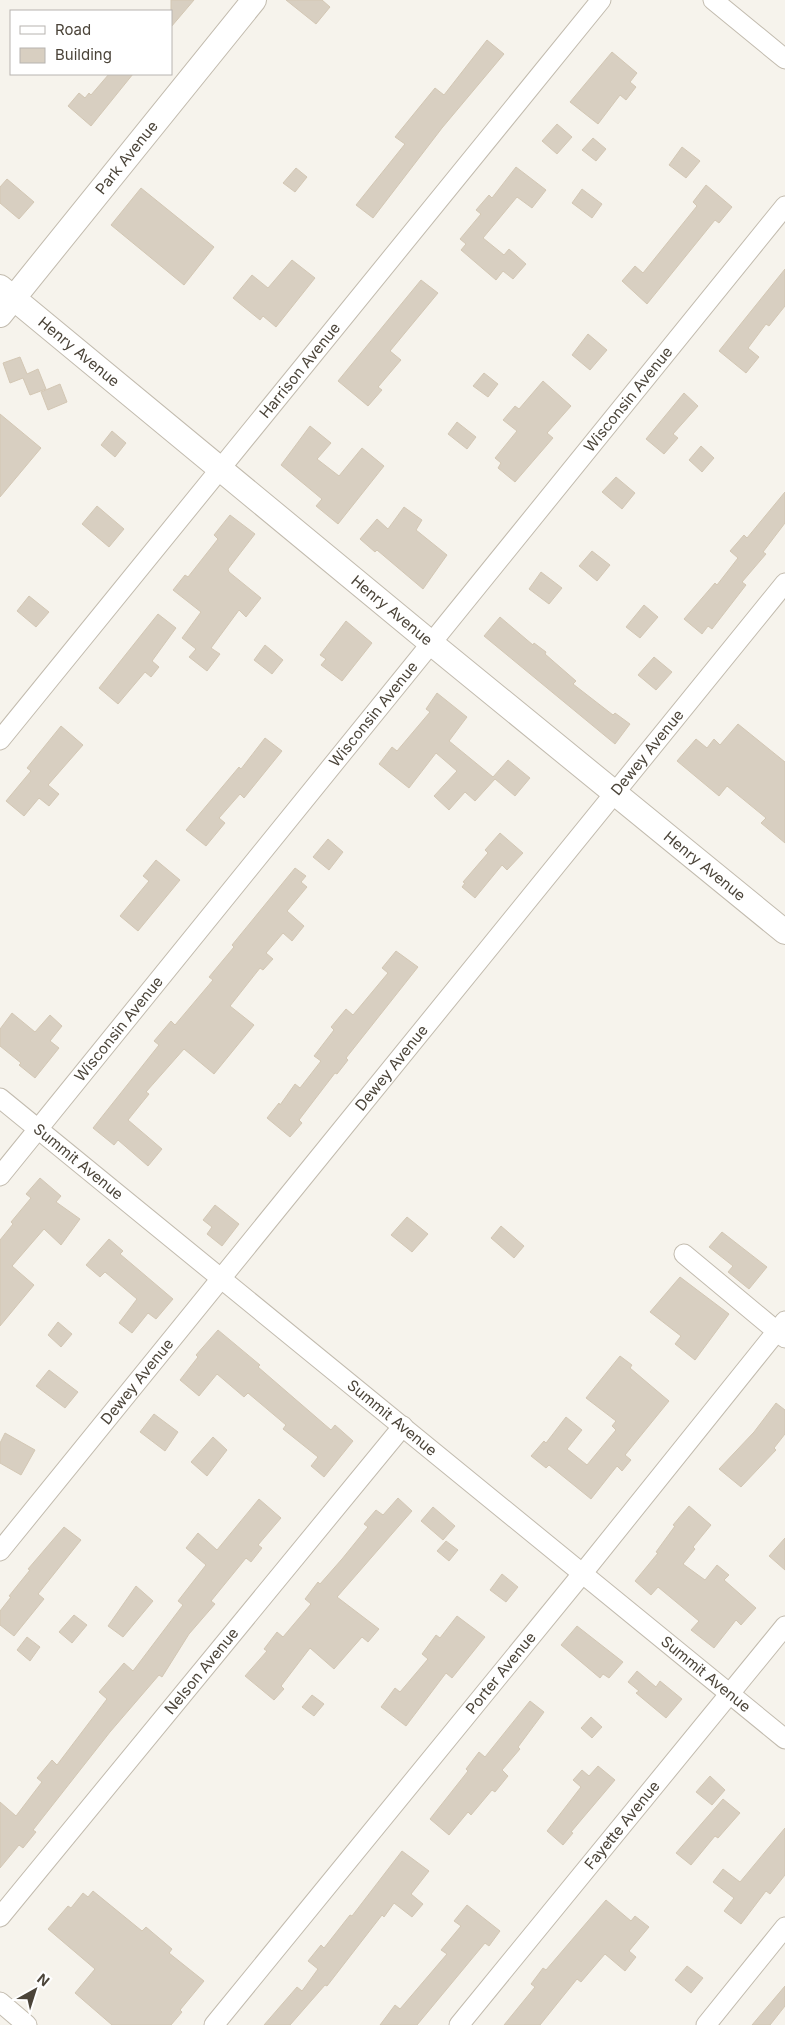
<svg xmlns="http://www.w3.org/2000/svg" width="785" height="2025" font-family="Inter,sans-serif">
  <rect width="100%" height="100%" fill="#f6f3ec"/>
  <g fill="#d8cfc1" stroke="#d3c7b4">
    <polygon points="171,0 194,0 171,27"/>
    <polygon points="286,0 322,0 330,7 316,24"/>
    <polygon points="487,40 504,54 442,128 373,218 356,205 405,144 395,137 435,88 444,95"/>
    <polygon points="612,52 637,73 630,82 636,87 626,100 620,95 598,124 570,102"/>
    <polygon points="109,74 133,74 91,126 68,106 79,93 85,98 89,93 91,95"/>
    <polygon points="557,124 572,137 557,154 542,141"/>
    <polygon points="593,138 606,149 596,161 582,150"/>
    <polygon points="682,147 700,161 686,178 669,165"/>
    <polygon points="516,167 546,190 532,208 517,197 483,238 504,255 509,249 526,264 513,279 503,271 496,280 461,250 466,244 460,239 481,214 476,210 489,195 492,198"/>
    <polygon points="296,168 307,177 295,192 283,183"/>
    <polygon points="7,179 34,202 19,219 0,203 0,187"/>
    <polygon points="706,185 732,207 719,223 715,220 647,304 622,281 635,266 643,273 697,206 693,202"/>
    <polygon points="141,188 214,247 184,285 111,225"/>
    <polygon points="582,189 602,204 592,218 572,203"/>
    <polygon points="292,260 315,278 276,327 263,316 260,320 233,298 252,275 268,288"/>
    <polygon points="785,269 785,306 769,326 766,324 748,348 759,357 746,373 719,351"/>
    <polygon points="421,280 438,293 390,351 401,360 378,387 382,390 368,406 338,381"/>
    <polygon points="588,334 607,350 590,370 572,355"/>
    <polygon points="20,357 27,374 38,369 46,389 30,395 23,378 10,383 3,363"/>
    <polygon points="484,373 498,384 488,397 473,386"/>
    <polygon points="543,381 571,406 547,433 553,438 515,482 498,468 501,463 495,458 517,431 503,420 515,406 519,409"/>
    <polygon points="60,384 67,402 48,410 41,392"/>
    <polygon points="684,393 698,406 673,434 678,438 664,454 646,439"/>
    <polygon points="0,414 41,448 0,497"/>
    <polygon points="457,422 476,437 467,449 448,434"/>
    <polygon points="310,426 331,443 317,459 339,476 362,448 384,466 338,524 316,506 322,499 281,465"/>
    <polygon points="112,431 126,443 115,457 101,445"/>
    <polygon points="701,446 714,458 702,472 689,460"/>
    <polygon points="616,477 635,493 622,509 602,492"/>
    <polygon points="785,492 785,523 763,552 766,554 742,582 746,585 712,629 708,626 702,634 684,619 715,583 717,585 738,558 730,551 744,535 747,538"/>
    <polygon points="97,506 124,529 109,547 82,524"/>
    <polygon points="404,507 422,520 416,530 447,555 423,589 377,550 375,552 360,539 377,519 388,529"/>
    <polygon points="230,515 255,534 228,569 229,572 261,598 246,617 239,610 211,648 220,654 207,671 189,657 196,649 182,638 201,612 173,590 185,575 188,577 218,539 214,535"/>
    <polygon points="592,551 610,565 597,581 579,566"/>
    <polygon points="541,572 562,588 549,604 529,589"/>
    <polygon points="29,596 49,612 36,627 17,611"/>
    <polygon points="644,605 658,617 640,638 626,627"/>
    <polygon points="158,614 176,628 152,661 159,667 151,677 145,672 118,704 99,688"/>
    <polygon points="500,617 533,645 534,643 546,652 545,654 576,681 573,684 613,715 615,713 630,724 615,744 484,636"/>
    <polygon points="346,621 372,643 342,681 321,665 326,659 320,655"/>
    <polygon points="265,645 283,660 272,674 254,660"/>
    <polygon points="654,657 672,672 656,690 638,675"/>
    <polygon points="437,693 467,717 449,741 493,777 508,760 530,778 515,796 495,779 475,801 465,792 449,810 434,796 457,771 436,753 409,788 379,764 392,747 397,751 430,712 426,709"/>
    <polygon points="738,724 785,762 785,843 761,823 766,818 727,786 719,796 677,761 696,739 707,748 714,739 720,745"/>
    <polygon points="61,726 83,745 48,785 59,794 49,806 39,798 24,816 6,801 31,771 27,768"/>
    <polygon points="265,738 282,751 244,798 240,794 219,818 225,823 206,846 186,830 239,767 241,769"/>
    <polygon points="500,833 523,853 507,870 502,865 475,898 462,887 465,883 463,882 488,853 485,850"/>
    <polygon points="328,839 343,852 329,870 313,857"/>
    <polygon points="156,860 180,880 138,931 120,916 149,881 143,876"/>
    <polygon points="295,868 306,876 301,882 307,887 287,911 304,926 292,941 283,933 266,953 273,959 263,970 260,968 230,1006 254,1025 214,1074 184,1049 146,1092 149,1094 128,1120 162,1149 148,1166 118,1140 114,1145 93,1128 159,1045 154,1041 171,1021 175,1025 213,980 209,977 234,947 232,945"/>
    <polygon points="396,951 418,967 346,1058 348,1060 337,1074 335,1073 299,1120 302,1123 290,1137 267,1118 279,1103 280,1105 295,1084 300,1088 321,1061 314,1056 334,1030 331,1027 346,1009 353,1015 388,973 382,968"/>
    <polygon points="12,1013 35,1032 50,1015 62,1026 50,1041 59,1048 35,1078 19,1065 21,1063 0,1046 0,1029"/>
    <polygon points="40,1178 61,1196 56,1202 80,1219 61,1245 44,1229 12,1266 34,1285 0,1326 0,1240 13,1224 11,1222 31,1198 26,1194"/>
    <polygon points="215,1205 239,1224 222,1246 207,1234 212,1227 203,1220"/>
    <polygon points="407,1217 428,1234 412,1252 391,1235"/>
    <polygon points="501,1226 524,1246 514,1258 491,1238"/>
    <polygon points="722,1232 767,1267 749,1289 728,1272 733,1266 709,1247"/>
    <polygon points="109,1239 123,1251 120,1254 173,1299 156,1319 148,1313 132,1333 119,1323 137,1299 105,1272 100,1277 86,1265"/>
    <polygon points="680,1277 729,1314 695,1360 675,1344 681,1336 650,1312"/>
    <polygon points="58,1322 72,1334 61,1347 48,1335"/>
    <polygon points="218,1330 260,1365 258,1367 331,1430 335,1425 353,1441 324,1477 311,1466 318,1457 283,1429 286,1425 248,1393 244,1397 217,1374 199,1396 180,1380 198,1357 196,1355"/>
    <polygon points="620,1356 632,1365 630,1368 669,1401 625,1455 631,1460 622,1471 617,1466 591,1499 549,1465 546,1468 531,1456 544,1441 546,1443 566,1417 582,1430 567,1449 587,1465 616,1430 612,1426 616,1421 586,1398"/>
    <polygon points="49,1370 78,1392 65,1408 36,1386"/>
    <polygon points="776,1403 785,1410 785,1434 774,1448 776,1450 741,1487 719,1469 754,1432"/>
    <polygon points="154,1414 178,1432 165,1451 140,1432"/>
    <polygon points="5,1433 35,1450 21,1475 0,1463 0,1443"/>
    <polygon points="213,1437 227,1450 207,1476 191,1462"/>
    <polygon points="398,1498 412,1511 337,1597 379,1629 368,1642 362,1637 334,1669 310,1648 281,1686 284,1689 274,1700 245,1676 267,1651 264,1649 277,1632 283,1637 311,1604 305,1599 318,1582 320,1584 342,1559 368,1527 364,1524 376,1510 383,1515"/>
    <polygon points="259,1499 281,1518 258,1545 262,1548 251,1562 246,1558 211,1601 215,1604 189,1634 162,1677 159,1675 110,1732 33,1830 36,1832 23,1848 19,1845 0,1868 0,1802 16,1816 42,1782 37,1778 52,1760 57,1765 107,1699 99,1692 124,1663 133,1671 183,1605 178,1601 206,1565 186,1548 198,1533 217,1550"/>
    <polygon points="689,1506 711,1525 693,1547 695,1549 683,1564 705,1580 717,1565 729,1575 724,1580 756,1608 741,1625 736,1620 714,1648 691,1630 699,1621 658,1587 651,1595 635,1581 658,1553 656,1552 675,1526 673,1525"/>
    <polygon points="433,1507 455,1526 443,1540 421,1521"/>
    <polygon points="64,1527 81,1540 38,1594 44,1599 14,1636 0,1625 0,1611 11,1597 9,1596 30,1570 28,1569"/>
    <polygon points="785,1538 785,1570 769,1556"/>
    <polygon points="446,1541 458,1550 449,1561 437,1551"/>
    <polygon points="502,1574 518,1587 506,1602 490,1590"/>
    <polygon points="136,1586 153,1601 123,1637 108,1626"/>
    <polygon points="74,1615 87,1625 72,1643 59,1632"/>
    <polygon points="457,1616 485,1637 452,1678 446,1673 406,1726 381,1707 395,1688 400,1692 428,1659 422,1654 436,1635 440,1638"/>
    <polygon points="577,1626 623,1662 609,1678 603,1674 600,1678 561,1645"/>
    <polygon points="27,1637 40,1647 30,1661 17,1650"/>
    <polygon points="637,1671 656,1687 660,1681 682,1699 666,1718 636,1693 639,1691 628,1682"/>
    <polygon points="312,1695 324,1704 314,1716 302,1707"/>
    <polygon points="530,1701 544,1712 518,1747 520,1749 502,1770 508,1776 495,1792 492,1790 471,1815 468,1812 449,1835 430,1819 468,1771 466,1769 479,1752 485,1757"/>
    <polygon points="591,1717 602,1727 592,1738 581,1728"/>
    <polygon points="598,1766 615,1780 571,1832 573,1833 563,1845 547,1831 581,1787 573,1780 582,1770 589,1776"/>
    <polygon points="710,1776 725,1790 712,1805 696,1792"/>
    <polygon points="723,1799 740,1813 718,1838 715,1836 691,1865 676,1853"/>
    <polygon points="785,1828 785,1875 770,1894 766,1891 741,1924 724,1911 734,1898 713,1882 723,1869 740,1882"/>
    <polygon points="402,1851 429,1871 411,1894 423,1904 412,1917 394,1903 384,1917 382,1915 327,1986 325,1985 290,2025 264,2025 297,1987 302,1991 318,1969 308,1961 321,1945 324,1948 350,1915 352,1916"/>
    <polygon points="93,1891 142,1931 146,1927 172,1949 169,1953 204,1981 180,2010 182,2012 171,2025 112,2025 75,1993 95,1969 48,1929 68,1906 71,1908 83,1893 88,1897"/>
    <polygon points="606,1900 631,1921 635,1916 649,1927 629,1951 636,1957 625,1971 605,1954 581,1982 577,1979 540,2025 504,2025 535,1987 531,1984 543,1968 546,1970"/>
    <polygon points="467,1905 500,1931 489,1946 485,1943 417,2025 380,2025 395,2005 400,2009 447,1954 441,1950 461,1926 454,1921"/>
    <polygon points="687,1966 703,1978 691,1993 675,1980"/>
    <polygon points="785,1986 785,2006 770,2025 752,2025"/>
  </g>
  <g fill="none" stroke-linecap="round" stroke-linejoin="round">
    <defs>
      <g id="minor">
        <polyline points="713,0 785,59"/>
        <path id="s1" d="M 0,740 L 601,0"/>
        <path id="s2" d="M 0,1098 L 785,1739"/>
        <path id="s3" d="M 0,1176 L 785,206"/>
        <polyline points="684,1254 785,1338"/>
        <path id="s4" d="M 0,1551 L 785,583"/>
        <path id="s5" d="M 0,1917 L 403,1426"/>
        <polyline points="0,2002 27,2025"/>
        <path id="s6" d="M 214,2025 L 582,1574 L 785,1321"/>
        <path id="s7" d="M 459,2025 L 785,1626"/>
        <polyline points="706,2025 785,1927"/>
      </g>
      <g id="tertiary">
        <path id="s8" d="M 0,287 L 431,643 L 785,932"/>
        <path id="s9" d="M 0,315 L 254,0"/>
      </g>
    </defs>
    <use href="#minor" stroke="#c2bbae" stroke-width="21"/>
    <use href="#tertiary" stroke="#c2bbae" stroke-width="26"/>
    <use href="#minor" stroke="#fff" stroke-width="19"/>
    <use href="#tertiary" stroke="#fff" stroke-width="24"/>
  </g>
  <g text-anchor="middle" stroke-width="5" stroke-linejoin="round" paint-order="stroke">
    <g font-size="15" fill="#4b4439" stroke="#fff">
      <text dy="5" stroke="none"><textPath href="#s9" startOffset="202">Park Avenue</textPath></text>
      <text dy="5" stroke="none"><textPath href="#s8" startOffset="102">Henry Avenue</textPath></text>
      <text dy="5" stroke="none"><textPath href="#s1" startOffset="476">Harrison Avenue</textPath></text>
      <text dy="5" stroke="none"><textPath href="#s3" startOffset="999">Wisconsin Avenue</textPath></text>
      <text dy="5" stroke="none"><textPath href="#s8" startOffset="508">Henry Avenue</textPath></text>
      <text dy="5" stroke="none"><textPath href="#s3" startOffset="594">Wisconsin Avenue</textPath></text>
      <text dy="5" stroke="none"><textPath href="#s4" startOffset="1028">Dewey Avenue</textPath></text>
      <text dy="5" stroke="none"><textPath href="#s8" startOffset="912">Henry Avenue</textPath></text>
      <text dy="5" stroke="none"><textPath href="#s3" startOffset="189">Wisconsin Avenue</textPath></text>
      <text dy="5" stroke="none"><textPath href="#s4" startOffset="622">Dewey Avenue</textPath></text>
      <text dy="5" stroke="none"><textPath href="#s2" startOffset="101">Summit Avenue</textPath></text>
      <text dy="5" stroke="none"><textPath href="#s4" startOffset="218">Dewey Avenue</textPath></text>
      <text dy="5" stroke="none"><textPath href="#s2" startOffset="506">Summit Avenue</textPath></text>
      <text dy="5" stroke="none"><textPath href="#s5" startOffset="318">Nelson Avenue</textPath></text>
      <text dy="5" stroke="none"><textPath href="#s6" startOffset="454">Porter Avenue</textPath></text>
      <text dy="5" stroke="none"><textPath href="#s2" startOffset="911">Summit Avenue</textPath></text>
      <text dy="5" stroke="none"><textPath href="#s7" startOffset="258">Fayette Avenue</textPath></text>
    </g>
  </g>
  <rect x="10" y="10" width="162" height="65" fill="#ffffff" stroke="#b7b4b0"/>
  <rect x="20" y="26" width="25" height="8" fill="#ffffff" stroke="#b7b4b0"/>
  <text x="55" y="35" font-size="15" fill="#4b4439">Road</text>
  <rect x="20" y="48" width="25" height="15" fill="#d8cfc1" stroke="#b7b4b0"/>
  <text x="55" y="60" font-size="15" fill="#4b4439">Building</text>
  <g transform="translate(35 1990) rotate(39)" stroke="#ffffff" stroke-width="4" paint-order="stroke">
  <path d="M0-4L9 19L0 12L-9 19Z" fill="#4b4439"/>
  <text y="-8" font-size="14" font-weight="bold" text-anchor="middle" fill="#4b4439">N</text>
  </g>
</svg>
